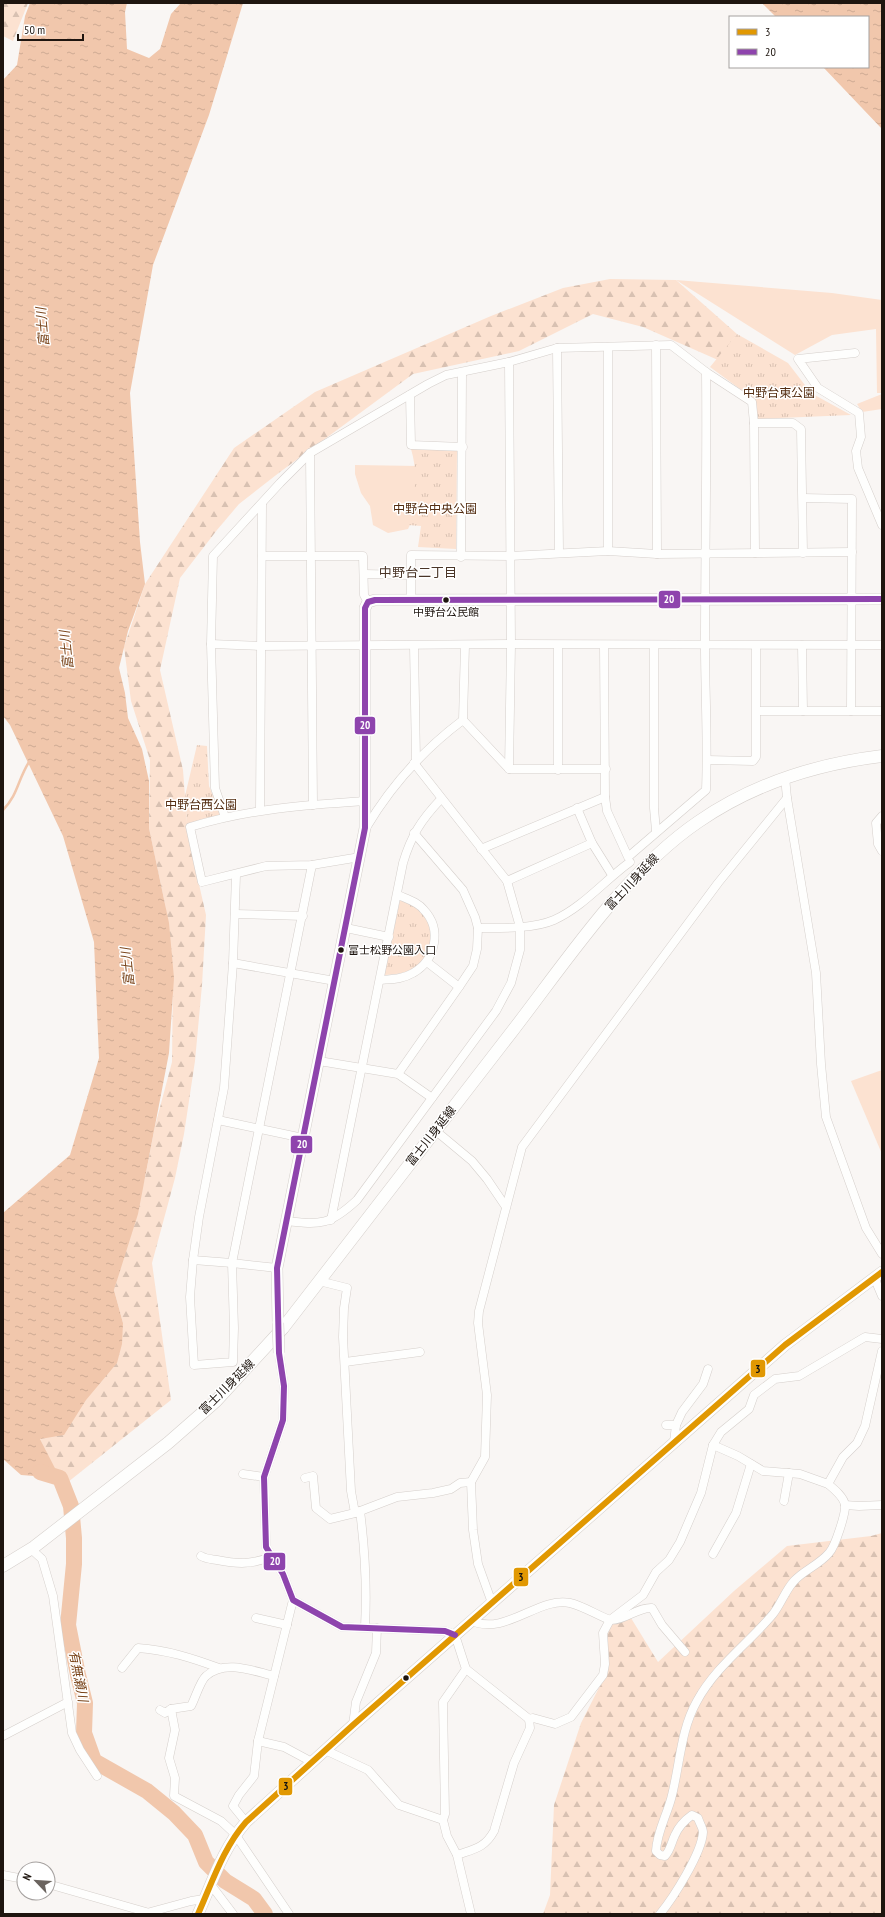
<svg xmlns="http://www.w3.org/2000/svg" width="885" height="1917" font-family="'PT Sans Narrow','Noto Sans JP',sans-serif">
  <defs>
    <pattern id="forest-firs" width="22" height="20" patternUnits="userSpaceOnUse"><rect width="22" height="20" fill="#fce2d1"/><path d="M5 1l3.5 6h-7zM16 11l3.5 6h-7z" fill="#d8c1b2"/></pattern>
    <pattern id="park-tufts" width="24" height="20" patternUnits="userSpaceOnUse"><rect width="24" height="20" fill="#fce2d1"/><path d="M3 7l-1-3M5 7V3M7 7l1-3M15 17l-1-3M17 17v-4M19 17l1-3" fill="none" stroke="#d8c1b2"/></pattern>
    <pattern id="water-ripples" width="26" height="14" patternUnits="userSpaceOnUse"><rect width="26" height="14" fill="#f1c7ac"/><path d="M2 4q2-2 4 0t4 0M15 11q2-2 4 0t4 0" fill="none" stroke="#ceaa93"/></pattern>
  </defs>
  <rect width="100%" height="100%" fill="#f9f6f4"/>
  <g fill="#fce2d1">
    <polygon points="676,280 832,293 882,300 882,393 877,393 876,329 832,335 795,355"/>
    <polygon points="882,394 882,409 862,412 857,404"/>
    <polygon points="355,465 419,466 422,500 408,529 388,533 373,525 370,506 361,493 355,474"/>
    <polygon points="882,1070 882,1154 851,1081"/>
  </g>
  <g fill="url(#forest-firs)">
    <polygon points="3,3 28,3 13,41 3,36"/>
    <polygon points="610,279 676,280 737,334 718,360 643,327 593,314 519,351 413,374 280,472 239,504 217,530 180,578 160,670 183,770 188,836 206,915 202,985 195,1061 184,1134 175,1178 152,1263 171,1400 63,1486 40,1439 123,1323 114,1290 145,1178 155,1126 172,1062 173,978 165,904 149,828 150,760 131,701 124,647 145,584 234,448 315,392 491,316 563,288"/>
    <polygon points="882,1533 882,1914 543,1914 550,1895 554,1805 581,1723 605,1676 606,1645 609,1626 631,1618 658,1662 734,1591 787,1546 871,1536"/>
  </g>
  <g fill="url(#park-tufts)">
    <polygon points="737,334 788,363 811,393 851,415 757,419 755,400 710,367"/>
    <path d="M 411,449 L 457,450 L 456,549 L 418,547 L 421,526 L 408,525 C 414,499 419,475 411,449 Z"/>
    <polygon points="197,745 207,746 209,786 221,815 187,824 185,796"/>
    <path d="M 400,900 C 409,904 419,907 426,916 C 431,922 432,930 431,939 C 428,967 410,974 384,975 Z"/>
  </g>
  <g fill="url(#water-ripples)">
    <polygon points="30,3 127,3 125,12 127,49 149,58 160,49 171,14 181,3 243,3 209,115 153,265 130,393 140,542 145,584 128,631 119,668 125,693 128,718 142,749 149,781 149,828 169,923 174,978 169,1053 138,1214 114,1290 123,1323 122,1344 117,1363 86,1400 64,1435 40,1439 60,1478 21,1475 3,1459 3,1213 70,1155 99,1058 94,942 63,836 10,725 3,716 3,80 17,65 25,16"/>
    <polygon points="762,3 882,3 882,129 823,67 868,67 868,17 776,17"/>
  </g>
  <g fill="none" stroke-linecap="round" stroke-linejoin="round">
    <path stroke="#f1c7ac" stroke-width="2.5" d="M 3,810 C 18,795 18,779 29,762"/>
    <polyline stroke="#f1c7ac" stroke-width="16" points="40,1472 60,1478 71,1506 74,1538 74,1564 68,1625 78,1675 85,1703 84,1733 94,1761 147,1791 174,1813 195,1835 206,1862 225,1881 254,1899 265,1914"/>
    <defs>
      <g id="street">
        <polyline points="656,345 657,554"/>
        <polyline points="608,347 608,551"/>
        <polyline points="557,348 559,553"/>
        <polyline points="855,353 798,359 818,388 859,413 861,437 856,451 858,468 882,525"/>
        <polyline points="509,362 511,644 509,769"/>
        <polyline points="410,395 411,445 463,447"/>
        <polyline points="754,423 793,423 801,429 803,553"/>
        <polyline points="310,453 313,805"/>
        <polyline points="803,498 852,499 851,711"/>
        <polyline points="262,556 363,556 364,595 368,602"/>
        <polyline points="461,557 462,373"/>
        <polyline points="364,574 411,575"/>
        <polyline points="411,600 411,555 510,556 608,551 657,554 852,552"/>
        <polyline points="211,644 261,646 511,644 882,645"/>
        <polyline points="465,645 463,720 509,769 606,769"/>
        <polyline points="558,645 558,770"/>
        <path d="M 604,645 L 605,797 L 607,811 L 628,857 L 706,790 C 708,741 705,693 705,645 C 705,554 707,463 706,372"/>
        <polyline points="654,645 654,808 656,831"/>
        <polyline points="802,645 803,711"/>
        <polyline points="414,646 416,760"/>
        <polyline points="757,711 882,711"/>
        <polyline points="707,760 753,761 756,757 756,646"/>
        <polyline points="785,777 787,798 816,973 821,1064 826,1117 866,1228 882,1254"/>
        <polyline points="577,808 592,843 612,875"/>
        <polyline points="260,810 262,504"/>
        <polyline points="882,816 876,823 878,844 882,851"/>
        <polyline points="225,817 215,788 211,644 213,556 280,483 310,453 428,384 446,375 509,362 557,348 671,345 706,372 752,402 754,423 755,553"/>
        <path d="M 366,828 C 392,784 423,750 463,720"/>
        <polyline points="481,849 605,797"/>
        <path d="M 360,857 L 312,865 L 266,866 L 202,882 L 190,827 C 249,809 304,805 365,801"/>
        <polyline points="236,875 233,963 224,1088 199,1217 193,1260 190,1297 194,1365 233,1362 234,1328 232,1263 312,865"/>
        <polyline points="507,881 592,843"/>
        <polyline points="235,914 303,916"/>
        <polyline points="346,928 389,937"/>
        <path d="M 478,928 C 502,928 533,929 554,920 C 583,907 605,880 630,862"/>
        <polyline points="427,962 459,987"/>
        <polyline points="233,963 335,981"/>
        <path d="M 381,980 C 392,979 403,979 413,973 C 436,960 442,929 424,910 C 418,902 407,899 398,895"/>
        <polyline points="319,1061 398,1074 432,1098"/>
        <polyline points="398,1074 459,987 473,966 477,949 478,928 475,917 463,890 414,833"/>
        <polyline points="218,1120 303,1138"/>
        <polyline points="436,1131 472,1161 487,1179 506,1207"/>
        <path d="M 331,1220 L 403,863 C 411,836 421,820 441,799"/>
        <path d="M 286,1221 C 321,1225 330,1225 357,1200 L 496,1011 L 511,983 L 520,950 L 520,927 L 507,881 L 414,763"/>
        <polyline points="193,1260 232,1263 277,1268"/>
        <polyline points="874,1277 882,1296"/>
        <polyline points="319,1281 347,1288 344,1308 343,1337 351,1491 355,1513 397,1497 433,1493 451,1489 460,1483 471,1482 485,1457 487,1395 478,1323 479,1311 522,1147 718,883 787,798"/>
        <polyline points="279,1353 284,1386 283,1420 264,1477 266,1547 283,1574 293,1600 342,1627 445,1631 455,1635 466,1669 529,1719"/>
        <polyline points="345,1362 420,1352"/>
        <polyline points="666,1425 676,1425"/>
        <polyline points="674,1442 676,1425 682,1412 703,1384 708,1369"/>
        <polyline points="713,1445 738,1456 763,1471 800,1474 828,1484"/>
        <polyline points="243,1474 264,1477"/>
        <polyline points="305,1478 313,1476 316,1508 330,1519 355,1513"/>
        <polyline points="471,1482 473,1530 478,1564 492,1603"/>
        <polyline points="784,1501 789,1473"/>
        <polyline points="845,1505 859,1506 882,1505"/>
        <path d="M 360,1511 C 365,1550 367,1588 365,1627"/>
        <polyline points="31,1549 42,1559 53,1596 72,1733 80,1750 97,1776"/>
        <polyline points="713,1554 736,1513 751,1464"/>
        <path d="M 201,1556 C 206,1559 211,1559 217,1560 C 237,1564 253,1565 272,1556"/>
        <polyline points="256,1618 287,1625"/>
        <path d="M 472,1621 C 505,1636 540,1596 570,1603 C 583,1606 597,1615 610,1620 C 625,1621 637,1607 652,1608 L 662,1625 L 685,1652"/>
        <path d="M 122,1668 L 138,1648 C 167,1650 192,1658 219,1668"/>
        <polyline points="466,1669 443,1702 445,1814 443,1820 447,1836 457,1855 471,1914"/>
        <polyline points="171,1709 175,1730 169,1758 175,1778 174,1796 221,1821 235,1834 289,1914"/>
        <path d="M 160,1710 L 165,1713 L 171,1709 L 191,1706 C 195,1699 200,1681 206,1676 C 225,1659 253,1671 274,1676"/>
        <polyline points="353,1725 356,1702 376,1653 377,1628"/>
        <polyline points="3,1736 68,1702"/>
        <polyline points="258,1741 284,1747 312,1762"/>
        <polyline points="325,1750 368,1770 399,1805 443,1820"/>
        <polyline points="246,1822 233,1806 239,1795 254,1776 258,1741 293,1600"/>
        <path d="M 457,1855 C 474,1849 485,1848 494,1831 L 514,1763 L 530,1728 L 529,1719 L 533,1718 L 555,1724 L 571,1717 L 603,1675 L 605,1664 L 603,1633 L 610,1620 L 643,1595 L 656,1572 L 669,1560 L 680,1542 L 701,1493 L 713,1445 L 721,1432 L 749,1409 L 754,1395 L 775,1379 L 799,1376 L 865,1337 L 882,1339"/>
        <polyline points="3,1875 24,1879"/>
        <polyline points="48,1884 146,1912"/>
        <polyline points="211,1885 233,1914"/>
        <polyline points="143,1914 191,1901 204,1899"/>
        <path d="M 660,1914 C 673,1898 702,1853 703,1832 C 703,1828 699,1822 698,1818 L 692,1815 C 685,1820 678,1828 675,1835 C 671,1843 671,1849 665,1856 L 660,1855 L 656,1851 C 657,1832 666,1817 671,1799 C 680,1766 680,1731 697,1701 C 716,1666 748,1644 773,1614 C 781,1604 785,1591 794,1581 C 804,1570 819,1565 829,1553 C 835,1547 846,1513 845,1505 C 844,1497 834,1489 828,1484 L 843,1457 L 857,1443 L 865,1426 L 882,1351"/>
      </g>
      <g id="secondary">
        <polyline points="278,1323 277,1268 365,828 365,608 368,602 375,600 882,599"/>
        <path d="M 198,1914 C 212,1883 223,1848 246,1822 L 353,1725 L 785,1345 L 882,1272"/>
      </g>
      <path id="primary" d="M 3,1566 L 34,1547 L 168,1443 L 216,1401 L 283,1328 C 360,1229 437,1129 514,1029 C 567,960 626,871 698,822 C 753,784 816,764 882,756"/>
    </defs>
    <use href="#street" stroke="#d5cfcb" stroke-width="9"/>
    <use href="#secondary" stroke="#d5cfcb" stroke-width="12"/>
    <use href="#primary" stroke="#d5cfcb" stroke-width="13"/>
    <use href="#street" stroke="#fefefd" stroke-width="8"/>
    <use href="#secondary" stroke="#fefefd" stroke-width="11"/>
    <use href="#primary" stroke="#fefefd" stroke-width="12"/>
    <defs>
      <polyline id="secondary-bridge" points="278,1323 279,1353"/>
    </defs>
    <use href="#secondary-bridge" stroke="#d5cfcb" stroke-width="12" stroke-linecap="butt"/>
    <use href="#secondary-bridge" stroke="#fefefd" stroke-width="11"/>
    <defs>
      <path id="bus-1" d="M 198,1914 C 212,1883 223,1848 246,1822 L 353,1725 L 785,1345 L 882,1272"/>
      <polyline id="bus-2" points="455,1635 445,1631 342,1627 293,1600 283,1574 266,1547 264,1477 283,1420 284,1386 279,1353 277,1268 365,828 365,608 368,602 375,600 882,599"/>
    </defs>
    <use href="#bus-1" stroke="#fff" stroke-width="9"/>
    <use href="#bus-2" stroke="#fff" stroke-width="9"/>
    <use href="#bus-1" stroke="#e19802" stroke-width="6"/>
    <use href="#bus-2" stroke="#8e44ad" stroke-width="6"/>
  </g>
  <g fill="#1e150f" stroke="#fff" stroke-width="1.5">
    <circle cx="446" cy="600" r="3.5"/>
    <circle cx="341" cy="950" r="3.5"/>
    <circle cx="406" cy="1678" r="3.5"/>
  </g>
  <g text-anchor="middle" stroke-width="3" stroke-linejoin="round" paint-order="stroke">
    <g font-size="11" fill="#1e150f" stroke="#fff">
      <text x="446" y="616">中野台公民館</text>
      <text x="348" y="954" text-anchor="start">富士松野公園入口</text>
    </g>
    <g font-size="12" fill="#532c10" stroke="#fff">
      <text x="779" y="397">中野台東公園</text>
      <text x="435" y="513">中野台中央公園</text>
      <text x="201" y="809">中野台西公園</text>
    </g>
    <g font-size="12" fill="#1e150f" stroke="#fff">
      <text transform="translate(632 882) rotate(-47)" y="4">富士川身延線</text>
      <text transform="translate(431 1136) rotate(-52)" y="4">富士川身延線</text>
      <text transform="translate(227 1387) rotate(-45)" y="4">富士川身延線</text>
    </g>
    <g font-size="13" font-style="italic" fill="#7a441a" stroke="#fff">
      <text transform="translate(42 327) rotate(-95)" y="5">富士川</text>
      <text transform="translate(66 650) rotate(-96)" y="5">富士川</text>
      <text transform="translate(127 967) rotate(-96)" y="5">富士川</text>
      <text transform="translate(79 1676) rotate(79)" y="5">有無瀬川</text>
    </g>
    <g font-size="13" fill="#4a3527" stroke="#fff">
      <text x="418" y="577">中野台二丁目</text>
    </g>
  </g>
  <g stroke="#fff" stroke-width="1.5">
    <rect x="658" y="590" width="23" height="19" rx="4" fill="#8e44ad"/>
    <rect x="354" y="716" width="22" height="19" rx="4" fill="#8e44ad"/>
    <rect x="290" y="1135" width="23" height="19" rx="4" fill="#8e44ad"/>
    <rect x="750" y="1359" width="16" height="19" rx="4" fill="#e19802"/>
    <rect x="263" y="1552" width="23" height="19" rx="4" fill="#8e44ad"/>
    <rect x="513" y="1567" width="16" height="20" rx="4" fill="#e19802"/>
    <rect x="278" y="1777" width="15" height="19" rx="4" fill="#e19802"/>
  </g>
  <g font-size="11" text-anchor="middle" font-weight="bold" fill="#fff">
    <text x="669" y="603">20</text>
    <text x="365" y="729">20</text>
    <text x="302" y="1148">20</text>
    <text x="275" y="1565">20</text>
  </g>
  <g font-size="11" text-anchor="middle" font-weight="bold" fill="#111">
    <text x="758" y="1373">3</text>
    <text x="521" y="1581">3</text>
    <text x="286" y="1790">3</text>
  </g>
  <rect width="885" height="1917" fill="none" stroke="#1e150f" stroke-width="8"/>
  <rect x="729" y="16" width="140" height="52" fill="#ffffff" stroke="#a5a19f"/>
  <rect x="737" y="29" width="20" height="6" fill="#e19802" stroke="#a5a19f"/>
  <text x="765" y="36" font-size="12" fill="#1e150f">3</text>
  <rect x="737" y="49" width="20" height="6" fill="#8e44ad" stroke="#a5a19f"/>
  <text x="765" y="56" font-size="12" fill="#1e150f">20</text>
  <g transform="translate(36 1881) rotate(295)"><circle r="19" fill="#ffffff" stroke="#a5a19f"/>
  <path d="M0-3L7 15L0 10L-7 15Z" fill="#6b645f"/>
  <text y="-6" font-size="11" font-weight="bold" text-anchor="middle" fill="#1e150f">N</text>
  </g>
  <path d="M18 34v6h65v-6" fill="none" stroke="#1e150f" stroke-width="2"/>
  <text x="24" y="34" font-size="12" fill="#1e150f" stroke="#ffffff" stroke-width="3" paint-order="stroke">50 m</text>
</svg>
